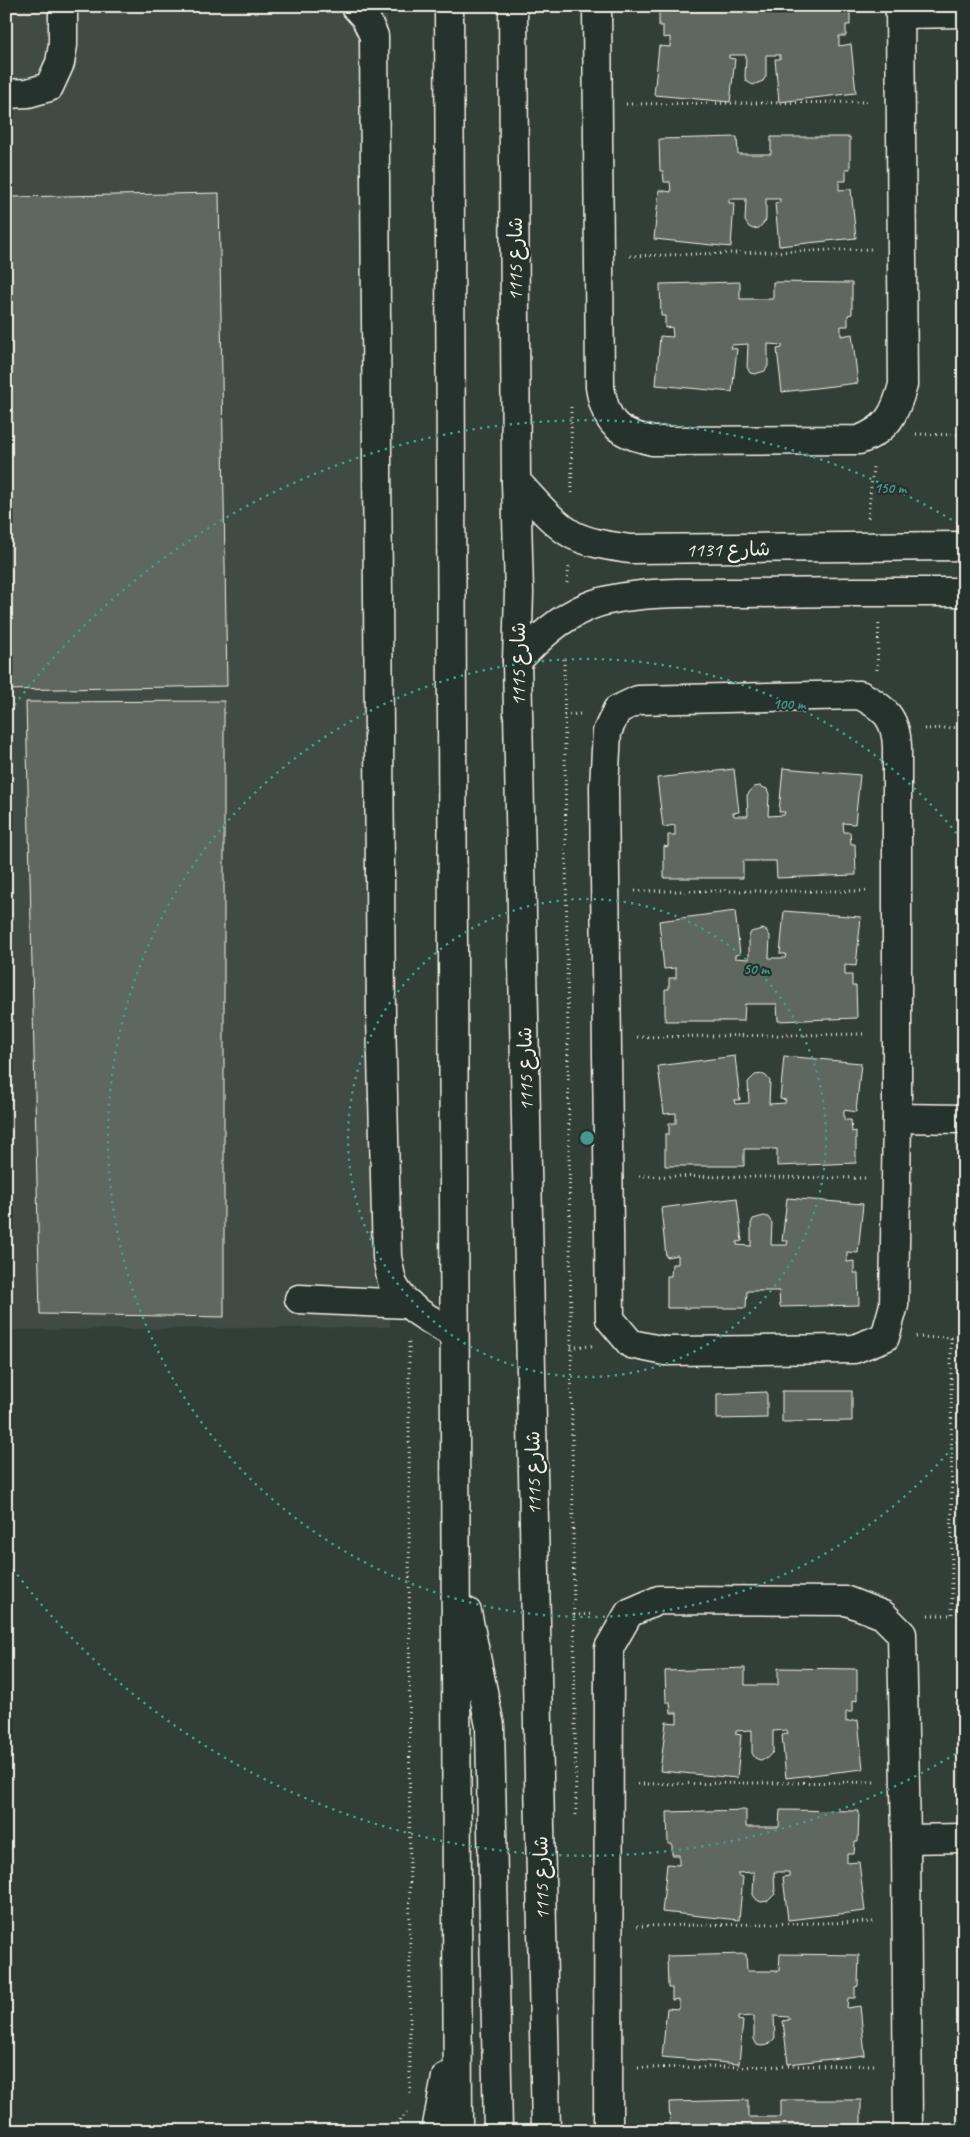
<svg xmlns="http://www.w3.org/2000/svg" width="970" height="2137" font-family="Caveat,'Playpen Sans Arabic',sans-serif">
  <rect width="100%" height="100%" fill="#323e38"/>
  <filter id="ink" filterUnits="userSpaceOnUse"><feTurbulence type="fractalNoise" baseFrequency=".02" numOctaves="2"/><feDisplacementMap in="SourceGraphic" scale="10" xChannelSelector="R" yChannelSelector="G"/><feConvolveMatrix kernelMatrix="1 2 1 2 8 2 1 2 1" color-interpolation-filters="sRGB"/></filter>
  <g filter="url(#ink)">
    <polygon fill="#404b44" points="6,6 387,6 390,1327 6,1330"/>
    <g fill="#5f6861" stroke="#f4f1e8">
      <polygon points="659,6 738,6 738,10 771,9 771,6 850,6 850,25 846,25 846,36 839,36 839,46 851,44 856,93 779,102 775,59 780,59 780,55 766,55 766,76 763,81 753,85 746,81 745,77 746,55 729,55 729,58 735,59 730,102 654,95 659,46 670,47 670,37 663,38 663,26 659,26"/>
      <polygon points="737,137 738,154 771,154 771,137 850,137 850,169 846,169 846,181 839,181 839,190 851,189 856,238 779,246 775,203 780,202 780,199 766,199 766,220 759,228 753,229 749,227 745,221 746,199 729,199 729,203 734,203 731,247 654,239 659,190 671,192 670,182 664,182 663,171 660,171 659,139"/>
      <polygon points="6,187 12,197 219,193 227,686 6,690"/>
      <polygon points="740,282 740,299 773,299 773,282 852,283 852,314 848,315 848,326 841,326 841,336 852,334 858,383 782,392 777,349 782,348 782,345 768,344 768,366 765,371 755,374 750,373 747,367 748,344 732,345 731,348 737,349 732,392 656,385 660,336 673,337 672,327 665,328 665,316 661,316 660,284"/>
      <polygon points="224,701 224,1317 40,1314 26,702"/>
      <polygon points="783,768 860,775 855,824 843,823 844,832 850,832 851,844 855,844 856,875 777,878 776,861 743,861 743,878 664,878 664,846 668,847 668,835 675,835 675,825 663,827 657,778 734,769 739,812 733,813 734,816 748,816 747,795 754,787 760,786 767,789 769,794 768,816 784,815 785,812 779,812"/>
      <polygon points="735,911 740,954 735,955 735,958 749,959 749,937 751,932 762,929 766,930 770,936 769,958 785,958 786,954 780,954 784,911 861,917 856,966 845,965 845,975 852,975 852,986 856,986 857,1018 778,1021 777,1004 745,1004 744,1021 665,1021 665,989 669,989 669,978 676,978 676,968 664,969 659,921"/>
      <polygon points="735,1056 740,1100 734,1100 735,1104 749,1103 748,1082 755,1075 762,1074 766,1076 770,1081 769,1104 785,1103 786,1100 780,1099 784,1056 861,1063 856,1112 844,1110 844,1120 851,1120 852,1132 856,1131 856,1163 777,1166 777,1149 744,1149 744,1166 665,1166 665,1134 669,1134 669,1123 676,1123 676,1113 664,1114 658,1066"/>
      <polygon points="737,1198 742,1241 737,1242 737,1245 751,1246 751,1224 753,1219 764,1216 768,1217 772,1223 771,1245 787,1245 788,1241 782,1241 787,1198 863,1204 858,1253 847,1252 847,1262 854,1261 854,1273 858,1273 859,1305 780,1307 779,1291 747,1291 746,1308 667,1308 667,1276 671,1276 672,1264 678,1264 678,1255 666,1257 661,1208"/>
      <polygon points="782,1391 852,1391 852,1421 782,1422"/>
      <polygon points="767,1392 767,1418 717,1419 717,1394"/>
      <polygon points="745,1668 745,1685 778,1685 778,1668 857,1669 857,1701 853,1700 853,1712 846,1712 846,1722 858,1720 863,1769 786,1778 782,1735 788,1734 787,1730 773,1731 773,1752 766,1759 760,1760 755,1758 752,1753 752,1730 736,1731 736,1734 741,1735 737,1778 660,1771 666,1722 677,1723 677,1713 671,1713 670,1702 666,1702 665,1671"/>
      <polygon points="746,1810 746,1827 779,1827 780,1810 859,1811 858,1842 855,1842 854,1854 847,1854 847,1863 859,1862 865,1911 788,1920 783,1877 789,1876 789,1872 774,1872 775,1894 768,1901 761,1902 757,1900 753,1895 754,1872 738,1873 738,1876 743,1877 739,1920 662,1912 667,1864 679,1865 679,1855 672,1855 672,1844 668,1844 667,1812"/>
      <polygon points="746,1954 747,1971 779,1971 780,1954 859,1955 858,1986 855,1987 855,1998 848,1998 847,2008 860,2006 865,2055 788,2064 783,2021 789,2020 789,2017 774,2016 775,2038 768,2045 761,2046 757,2045 754,2039 754,2016 738,2017 738,2020 743,2021 739,2064 662,2057 667,2008 679,2009 679,1999 672,2000 672,1988 668,1988 667,1956"/>
      <polygon points="748,2100 748,2117 781,2117 781,2100 861,2100 861,2131 670,2131 669,2102"/>
    </g>
    <g fill="none" stroke-linecap="round" stroke-linejoin="round">
      <defs>
        <g id="minor">
          <path d="M 355,6 L 365,17 L 374,36 L 381,1016 L 387,1257 C 389,1265 390,1276 393,1284 C 404,1308 433,1321 454,1334"/>
          <polyline points="449,6 458,2131"/>
          <polyline points="513,6 516,481 519,592 517,661 546,2131"/>
          <path d="M 597,6 L 600,387 C 606,424 617,433 653,441 L 859,440 C 888,429 895,414 903,385 L 900,6"/>
          <polyline points="900,14 964,13"/>
          <polyline points="6,94 28,93 49,87 60,63 63,45 63,6"/>
          <path d="M 516,481 C 532,498 553,524 573,535 C 591,544 611,546 630,549 L 964,546"/>
          <path d="M 517,661 C 539,638 559,618 589,606 C 629,590 699,593 743,593 C 817,592 890,592 964,592"/>
          <path d="M 860,695 C 885,708 896,718 897,747 L 897,1118 L 894,1305 L 885,1337 L 854,1349 L 665,1351 L 631,1344 L 610,1319 L 604,787 L 607,732 L 617,710 L 638,700 Z"/>
          <polyline points="897,1118 964,1119"/>
          <polyline points="299,1299 409,1304"/>
          <polyline points="467,1612 490,1726 498,2131"/>
          <polyline points="906,1839 964,1838"/>
          <polyline points="436,2131 446,2077"/>
          <polyline points="608,2131 609,1648 629,1613 659,1600 847,1601 883,1615 902,1634 906,1839 908,2131"/>
        </g>
      </defs>
      <use href="#minor" stroke="#f4f1e8" stroke-width="31"/>
      <g stroke="#f4f1e8" stroke-width="3" stroke-dasharray="1 4" stroke-linecap="butt">
        <polyline points="626,104 870,102"/>
        <polyline points="630,256 871,249"/>
        <polyline points="571,407 572,496"/>
        <polyline points="916,434 964,435"/>
        <polyline points="868,518 873,467"/>
        <polyline points="567,583 569,567"/>
        <polyline points="564,659 576,1818"/>
        <polyline points="877,670 879,621"/>
        <polyline points="564,715 581,714"/>
        <polyline points="924,729 964,727"/>
        <polyline points="635,891 866,891"/>
        <polyline points="637,1037 866,1034"/>
        <polyline points="639,1176 865,1178"/>
        <polyline points="916,1337 951,1338 952,1615 926,1615"/>
        <polyline points="409,1342 410,2096"/>
        <polyline points="571,1347 593,1346"/>
        <polyline points="574,1615 593,1614"/>
        <polyline points="638,1784 876,1782"/>
        <polyline points="637,1926 876,1922"/>
        <polyline points="638,2068 877,2065"/>
        <polyline points="389,2131 407,2113"/>
      </g>
      <use href="#minor" stroke="#26332d" stroke-width="28"/>
    </g>
  </g>
  <g fill="none" stroke="#48958c" stroke-width="2.5" stroke-dasharray="2.5 5">
    <circle cx="587" cy="1138" r="239"/>
    <path d="M962 1436A479 479 0 1 1 962 840"/>
    <path d="M962 1750A718 718 0 0 1 10 1565M10 711A718 718 0 0 1 962 526"/>
  </g>
  <g text-anchor="middle" stroke-width="4.5" stroke-linejoin="round" paint-order="stroke">
    <g font-size="20" fill="#f4f1e8" stroke="#26332d">
      <text transform="translate(515 259) rotate(-90)" y="7">شارع 1115</text>
      <text transform="translate(728 549) rotate(-1)" y="7">شارع 1131</text>
      <text transform="translate(518 664) rotate(-90)" y="7">شارع 1115</text>
      <text transform="translate(525 1069) rotate(-91)" y="7">شارع 1115</text>
      <text transform="translate(533 1473) rotate(-91)" y="7">شارع 1115</text>
      <text transform="translate(541 1878) rotate(-91)" y="7">شارع 1115</text>
    </g>
  </g>
  <circle cx="587" cy="1138" r="8" fill="#48958c" stroke="#26332d" stroke-width="2.5"/>
  <g font-size="15" text-anchor="middle" font-weight="bold" fill="#48958c" stroke="#26332d" stroke-width="4.5" stroke-linejoin="round" paint-order="stroke">
    <text x="890" y="493">150 m</text>
    <text x="789" y="709">100 m</text>
    <text x="756" y="974">50 m</text>
  </g>
  <rect width="970" height="2137" fill="none" stroke="#26332d" stroke-width="25"/>
  <rect x="12" y="12" width="945" height="2112" fill="none" stroke="#f4f1e8" stroke-width="2" filter="url(#ink)"/>
</svg>
